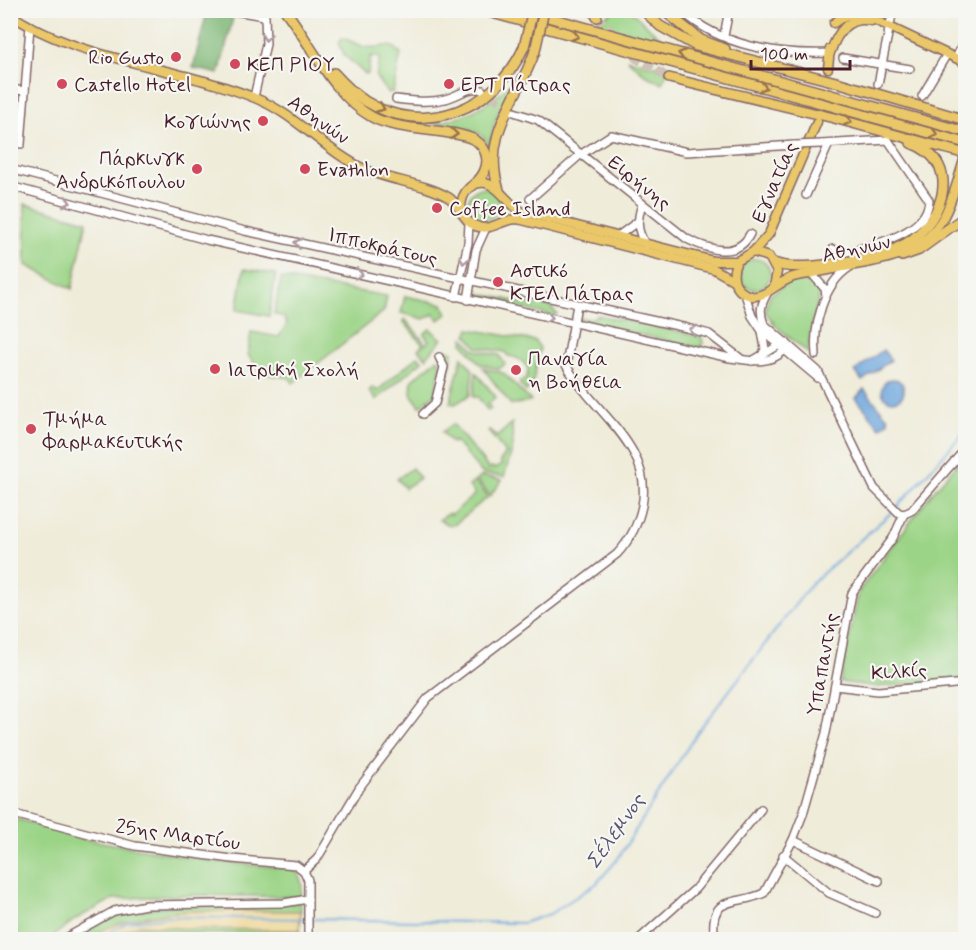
<svg xmlns="http://www.w3.org/2000/svg" width="976" height="950" font-family="Mynerve,sans-serif">
  <rect width="100%" height="100%" fill="#f6f6f2"/>
  <filter id="ink" filterUnits="userSpaceOnUse"><feTurbulence type="fractalNoise" baseFrequency=".0167" numOctaves="2"/><feDisplacementMap in="SourceGraphic" scale="12" xChannelSelector="R" yChannelSelector="G"/><feConvolveMatrix kernelMatrix="1 2 1 2 8 2 1 2 1" color-interpolation-filters="sRGB"/></filter>
  <filter id="wash" filterUnits="userSpaceOnUse"><feTurbulence type="fractalNoise" baseFrequency=".008" numOctaves="4" result="noise"/><feDisplacementMap in="SourceGraphic" scale="24" xChannelSelector="R" yChannelSelector="G"/><feGaussianBlur stdDeviation="1.35" result="paint"/><feColorMatrix in="noise" values="0 0 0 0 0 0 0 0 0 0 0 0 0 0 0 0 0 1.4 0 .05"/><feComposite in="paint" operator="in"/></filter>
  <g filter="url(#wash)">
    <rect width="100%" height="100%" fill="#efecd9"/>
    <g fill="#9bd486" stroke="#727a58" stroke-width="1.5">
      <polygon points="614,11 631,11 656,34 671,44 593,24"/>
      <path d="M 342,38 C 350,40 358,45 365,47 C 380,50 390,39 401,54 L 393,92 L 387,93 L 376,77 L 380,58 L 371,56 L 368,74 L 365,74 L 344,55 L 339,42 Z"/>
      <polygon points="627,59 669,69 662,83 647,76"/>
      <path d="M 524,62 C 527,77 506,98 499,112 C 493,124 491,136 490,149 C 482,123 454,128 432,123 C 469,119 507,97 524,62 Z"/>
      <circle cx="484" cy="204" r="16"/>
      <polygon points="25,204 87,221 72,289 26,265"/>
      <circle cx="755" cy="274" r="15"/>
      <polygon points="244,269 276,274 269,316 237,310"/>
      <polygon points="281,278 387,296 384,311 293,383 290,378 262,373 248,355 251,332 279,337 287,324 284,317 274,314"/>
      <polygon points="794,279 811,282 820,293 809,340 808,353 776,326 765,311 770,295"/>
      <polygon points="476,290 479,294 534,305 547,303 557,314 554,316 472,297 473,292"/>
      <polygon points="405,296 443,304 447,314 439,320 433,314 424,319 401,313"/>
      <polygon points="598,315 701,336 703,343 701,347 696,347 580,322 577,318 590,319"/>
      <polygon points="405,319 426,344 429,341 424,334 430,329 442,339 426,358 418,349 423,345 403,321"/>
      <path d="M 469,329 L 535,341 L 540,348 L 532,387 L 526,391 L 519,383 L 527,377 L 528,368 C 523,361 517,356 508,356 L 505,352 L 477,347 L 467,335 Z"/>
      <polygon points="464,338 475,350 499,355 505,364 499,369 480,364 463,343"/>
      <polygon points="445,349 453,352 442,401 439,401 446,364 441,356"/>
      <polygon points="418,356 422,361 376,400 369,391 373,387 377,391"/>
      <polygon points="462,357 473,370 470,395 455,404 450,403"/>
      <polygon points="438,359 441,365 435,394 420,406 411,394 412,380"/>
      <polygon points="483,368 503,373 531,401 511,405"/>
      <polygon points="476,373 496,397 488,404 491,409 488,411 478,397 473,397"/>
      <polygon points="512,423 513,447 504,477 482,473 455,441 452,443 442,432 453,424 489,469 492,467 494,469 502,465 500,461 506,453 488,431 490,430 497,437"/>
      <polygon points="965,455 965,679 877,687 840,682 859,591 931,494"/>
      <polygon points="412,468 420,478 405,488 397,479"/>
      <polygon points="482,476 502,480 490,496 477,480"/>
      <polygon points="475,481 488,497 455,524 449,525 439,520 449,513 451,515 475,494 469,486"/>
      <polygon points="10,817 84,839 219,862 289,868 298,873 302,884 301,897 187,895 113,899 76,919 49,939 11,939"/>
      <path d="M 301,903 L 300,933 L 130,935 L 120,939 L 72,940 C 83,933 95,924 108,919 C 159,899 245,905 301,903 Z"/>
    </g>
    <polygon fill="#7cb673" stroke="#636a4f" stroke-width="1.5" points="207,11 234,14 219,74 193,68"/>
    <path fill="#eeda9e" stroke="#9c7c64" stroke-width="1.5" d="M 187,911 L 300,911 L 300,930 L 189,929 L 140,925 L 105,939 L 86,939 C 116,920 151,915 187,911 Z"/>
    <g fill="#6ea6dd" stroke="#5c6284" stroke-width="1.5">
      <polygon points="883,350 891,360 862,381 855,371"/>
      <circle cx="893" cy="390" r="11"/>
      <polygon points="864,389 888,418 888,422 880,428 856,398"/>
    </g>
    <g fill="none" stroke-linecap="round" stroke-linejoin="round">
      <g stroke="#6ea6dd" stroke-width="2">
        <polyline points="897,507 966,430"/>
        <polyline points="311,919 523,923 550,914 596,884 617,860 696,734 812,583 893,511"/>
        <polyline points="97,940 128,922 168,917 305,919"/>
      </g>
    </g>
  </g>
  <g filter="url(#ink)">
    <g fill="none" stroke-linecap="round" stroke-linejoin="round">
      <polyline stroke="#cec3b6" stroke-width="7" stroke-dasharray="7 3.5" stroke-linecap="butt" points="485,92 510,109"/>
      <polyline stroke="#cec3b6" stroke-width="8" stroke-dasharray="8 4" stroke-linecap="butt" points="818,120 828,68"/>
      <polyline stroke="#cec3b6" stroke-width="9" stroke-dasharray="9 4.5" stroke-linecap="butt" points="597,17 637,59 669,78"/>
      <defs>
        <g id="minor">
          <polyline points="228,10 265,16 266,44 254,97"/>
          <path d="M 681,10 C 720,47 780,55 830,53"/>
          <polyline points="724,36 729,10"/>
          <polyline points="843,58 910,69"/>
          <polyline points="956,58 966,37"/>
          <polyline points="878,84 893,10"/>
          <polyline points="10,89 25,91"/>
          <polyline points="922,96 947,54"/>
          <path d="M 396,99 C 412,101 429,103 445,99 C 459,96 469,85 482,90"/>
          <path d="M 514,112 L 538,120 L 687,239 C 707,249 737,260 750,234"/>
          <polyline points="21,144 30,26"/>
          <path d="M 821,144 L 888,140 L 929,200 C 927,236 867,246 840,254 L 833,249"/>
          <polyline points="10,169 245,231 687,328 709,334 740,358"/>
          <path d="M 10,186 L 207,240 L 730,358 C 750,360 767,366 784,351 L 786,342"/>
          <polyline points="806,195 829,144"/>
          <polyline points="530,199 580,155 611,135 687,152 795,145"/>
          <path d="M 642,204 C 637,220 636,230 646,245"/>
          <polyline points="618,236 637,222"/>
          <polyline points="812,274 825,289 826,295"/>
          <polyline points="745,294 752,316 762,331 818,378"/>
          <polyline points="456,297 468,243 469,223"/>
          <polyline points="468,300 476,250 486,228"/>
          <path d="M 816,355 C 813,326 823,284 850,267"/>
          <polyline points="762,356 765,349 762,331"/>
          <polyline points="752,361 781,344"/>
          <polyline points="423,414 435,403 444,367 439,357"/>
          <polyline points="904,514 911,511 966,448"/>
          <polyline points="835,686 878,691 966,683"/>
          <polyline points="10,813 135,846 232,859 296,865 304,871 308,880 308,940"/>
          <polyline points="793,840 879,881"/>
          <polyline points="783,855 829,893 875,913"/>
          <path d="M 304,871 L 317,859 L 359,788 L 428,698 L 617,554 C 630,540 638,525 642,506 C 654,445 592,412 566,365 L 577,305"/>
          <polyline points="62,940 114,911 146,905 284,903 308,899"/>
          <polyline points="638,940 695,889 761,809"/>
          <path d="M 715,940 C 707,892 736,907 764,893 L 793,840 L 803,814 L 826,733 L 852,593 L 893,538 L 904,514 L 899,513 L 874,488 L 818,371 L 764,324 C 759,311 761,304 768,292"/>
        </g>
        <g id="major">
          <path d="M 10,14 C 76,60 180,67 255,98 C 295,114 323,149 362,168 C 388,181 422,182 448,197 C 461,205 463,224 479,227 C 494,231 504,216 522,220 L 714,269 L 733,280"/>
          <polyline points="834,23 844,16 862,14 966,63"/>
          <path d="M 830,53 C 837,34 847,15 871,21"/>
          <polyline points="828,68 830,49"/>
          <path d="M 461,209 C 461,200 463,193 470,187 C 494,171 505,205 523,212 L 714,261 L 737,261"/>
          <polyline points="753,252 769,234 817,122"/>
          <path d="M 774,286 L 777,272 L 769,257 L 753,252 L 737,261 C 730,275 734,293 752,296 C 767,298 780,279 797,276 C 816,273 836,268 855,265 C 892,259 924,252 944,216 C 953,199 958,179 964,160"/>
        </g>
        <g id="highway">
          <path d="M 285,10 C 311,44 334,96 372,117 C 400,133 465,128 479,143 C 493,157 487,175 472,186"/>
          <polyline points="481,10 966,143"/>
          <polyline points="522,10 966,132"/>
          <polyline points="593,10 597,17"/>
          <polyline points="643,10 660,26 696,46 840,83 966,120"/>
          <polyline points="663,10 701,40 725,49"/>
          <path d="M 334,73 C 343,83 353,93 365,101 C 425,138 496,109 524,47"/>
          <polyline points="669,78 834,118 966,154"/>
          <path d="M 499,190 C 481,134 518,100 535,51"/>
          <polyline points="902,256 919,250 966,216"/>
          <path d="M 774,263 C 797,273 873,259 897,248 C 940,230 968,164 911,143"/>
        </g>
      </defs>
      <use href="#minor" stroke="#846768" stroke-width="10"/>
      <use href="#major" stroke="#846768" stroke-width="11"/>
      <use href="#highway" stroke="#846768" stroke-width="12"/>
      <use href="#minor" stroke="#fff" stroke-width="7"/>
      <use href="#major" stroke="#eac769" stroke-width="8"/>
      <use href="#highway" stroke="#eac769" stroke-width="9"/>
      <defs>
        <polyline id="minor-bridge" points="795,145 821,144"/>
        <g id="highway-bridge">
          <polyline points="524,47 533,10"/>
          <polyline points="535,51 544,10"/>
        </g>
      </defs>
      <use href="#minor-bridge" stroke="#846768" stroke-width="10" stroke-linecap="butt"/>
      <use href="#highway-bridge" stroke="#846768" stroke-width="12" stroke-linecap="butt"/>
      <use href="#minor-bridge" stroke="#fff" stroke-width="7"/>
      <use href="#highway-bridge" stroke="#eac769" stroke-width="9"/>
    </g>
    <defs><path id="oneway-chevron" d="M-2-3.5L2.5 0L-2 3.5" fill="none" stroke-width="1.6" stroke-linecap="round" stroke-linejoin="round" transform="scale(1.5)"/></defs>
    <g stroke="#9a734a">
      <use href="#oneway-chevron" transform="translate(575 36) rotate(15)"/>
      <use href="#oneway-chevron" transform="translate(682 54) rotate(-165)"/>
      <use href="#oneway-chevron" transform="translate(763 87) rotate(15)"/>
      <use href="#oneway-chevron" transform="translate(381 108) rotate(22)"/>
      <use href="#oneway-chevron" transform="translate(848 121) rotate(14)"/>
      <use href="#oneway-chevron" transform="translate(454 134) rotate(6)"/>
      <use href="#oneway-chevron" transform="translate(934 134) rotate(16)"/>
    </g>
    <g stroke="#ae9aa0">
      <use href="#oneway-chevron" transform="translate(266 37) rotate(95)"/>
      <use href="#oneway-chevron" transform="translate(67 202) rotate(15)"/>
      <use href="#oneway-chevron" transform="translate(298 243) rotate(-167)"/>
      <use href="#oneway-chevron" transform="translate(464 260) rotate(103)"/>
      <use href="#oneway-chevron" transform="translate(359 274) rotate(12)"/>
      <use href="#oneway-chevron" transform="translate(549 317) rotate(12)"/>
      <use href="#oneway-chevron" transform="translate(693 330) rotate(-166)"/>
    </g>
  </g>
  <g fill="#d1495b" stroke="#f6f6f2" stroke-width="2">
    <circle cx="176" cy="57" r="6"/>
    <circle cx="235" cy="64" r="6"/>
    <circle cx="62" cy="84" r="6"/>
    <circle cx="449" cy="84" r="6"/>
    <circle cx="263" cy="121" r="6"/>
    <circle cx="197" cy="169" r="6"/>
    <circle cx="305" cy="169" r="6"/>
    <circle cx="437" cy="208" r="6"/>
    <circle cx="498" cy="282" r="6"/>
    <circle cx="215" cy="369" r="6"/>
    <circle cx="516" cy="370" r="6"/>
    <circle cx="31" cy="429" r="6"/>
  </g>
  <g text-anchor="middle" stroke-width="4.5" stroke-linejoin="round" paint-order="stroke">
    <g font-size="20" fill="#4a1f2b" stroke="#f6f6f2" text-anchor="start">
      <text x="164" y="64" text-anchor="end">Rio Gusto</text>
      <text x="247" y="71">ΚΕΠ ΡΙΟΥ</text>
      <text x="74" y="91">Castello Hotel</text>
      <text x="461" y="91">ΕΡΤ Πάτρας</text>
      <text x="251" y="128" text-anchor="end">Κογιώνης</text>
      <text x="185" y="165" text-anchor="end">Πάρκινγκ<tspan x="185" dy="23">Ανδρικόπουλου</tspan></text>
      <text x="317" y="176">Evathlon</text>
      <text x="449" y="215">Coffee Island</text>
      <text x="510" y="277">Αστικό<tspan x="510" dy="23">ΚΤΕΛ Πάτρας</tspan></text>
      <text x="528" y="365">Παναγία<tspan x="528" dy="23">η Βοήθεια</tspan></text>
      <text x="227" y="376">Ιατρική Σχολή</text>
      <text x="43" y="425">Τμήμα<tspan x="43" dy="23">Φαρμακευτικής</tspan></text>
    </g>
    <g font-size="20" fill="#4a1f2b" stroke="#f6f6f2">
      <text transform="translate(319 119) rotate(35)" y="7">Αθηνών</text>
      <text transform="translate(640 182) rotate(39)" y="7">Ειρήνης</text>
      <text transform="translate(774 182) rotate(-66)" y="7">Εγνατίας</text>
      <text transform="translate(383 246) rotate(13)" y="7">Ιπποκράτους</text>
      <text transform="translate(856 248) rotate(-12)" y="7">Αθηνών</text>
      <text transform="translate(822 664) rotate(-80)" y="7">Υπαπαντής</text>
      <text transform="translate(899 671) rotate(-3)" y="7">Κιλκίς</text>
      <text transform="translate(178 834) rotate(8)" y="7">25ης Μαρτίου</text>
    </g>
    <g font-size="21" font-style="italic" fill="#585572" stroke="#f6f6f2">
      <text transform="translate(615 831) rotate(-55)" y="7">Σέλεμνος</text>
    </g>
  </g>
  <rect width="976" height="950" fill="none" stroke="#f6f6f2" stroke-width="36"/>
  <path d="M751 60v9h99v-9" fill="none" stroke="#4a1f2b" stroke-width="3"/>
  <text x="760" y="60" font-size="18" fill="#4a1f2b" stroke="#f6f6f2" stroke-width="4.5" paint-order="stroke">100 m</text>
</svg>
